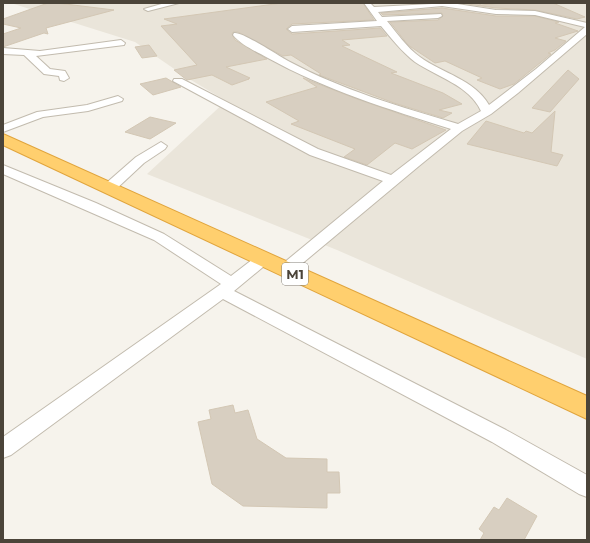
<svg xmlns="http://www.w3.org/2000/svg" width="590" height="543" font-family="Montserrat,sans-serif">
  <rect width="100%" height="100%" fill="#f6f3ec"/>
  <polygon fill="#eae5da" points="4,3 587,3 587,359 337,250 147,174 226,101 186,77 135,42 14,4"/>
  <g fill="#d8cfc1" stroke="#d3c7b4">
    <polygon points="48,3 57,3 114,10 46,28 48,34 44,33 3,47 3,34 21,28 3,24 3,19"/>
    <polygon points="282,3 363,3 374,20 292,24 286,29 292,34 380,28 387,36 342,40 350,45 342,46 397,72 391,73 443,93 462,104 439,110 452,113 443,118 394,103 319,75 321,74 291,55 283,56 238,32 233,32 232,34 235,40 267,59 226,67 250,78 248,79 249,79 232,85 212,75 187,80 174,70 197,65 161,26 177,24 164,19"/>
    <polygon points="461,3 478,3 481,5 502,3 553,3 585,17 577,19 535,10 496,8"/>
    <polygon points="442,8 496,16 535,16 559,22 555,23 578,31 555,38 566,41 555,50 548,53 551,54 514,84 500,89 477,80 482,78 445,61 435,63 408,45 390,22 438,20 443,16 442,13 383,15 381,13"/>
    <polygon points="149,45 157,56 142,58 135,47"/>
    <polygon points="568,70 579,79 550,112 532,108"/>
    <polygon points="166,78 181,87 153,95 140,84"/>
    <polygon points="303,78 357,99 446,130 412,149 395,143 367,165 344,157 355,149 291,124 299,121 266,102 317,87"/>
    <polygon points="555,111 551,152 563,155 557,166 467,144 486,121 524,133 526,131 532,133"/>
    <polygon points="150,117 176,123 150,139 125,132"/>
    <polygon points="233,405 235,413 248,410 257,439 286,458 327,459 327,472 339,472 340,493 327,493 327,508 243,506 212,484 198,422 211,419 209,410"/>
    <polygon points="507,498 537,516 524,540 480,540 484,533 479,529 494,507 499,510"/>
  </g>
  <g fill="none" stroke-linecap="round" stroke-linejoin="round">
    <defs>
      <g id="minor">
        <polygon points="165,3 179,3 148,11 144,9"/>
        <path d="M 364,3 L 370,3 L 374,7 L 451,3 L 496,10 L 535,11 L 587,23 L 587,34 L 518,93 L 491,114 L 462,131 L 419,166 L 292,272 L 286,274 L 280,272 L 278,269 L 280,266 L 383,181 L 310,155 L 173,81 L 174,79 L 182,79 L 318,149 L 391,175 L 451,129 C 388,109 326,90 268,58 C 257,52 241,45 233,35 L 234,33 C 242,31 280,57 290,62 C 342,90 401,107 458,124 L 481,111 C 469,85 437,77 415,62 C 402,52 391,38 381,26 L 292,32 L 288,29 L 292,26 L 377,21 ZM 442,6 L 496,14 L 535,15 L 585,27 L 536,69 L 489,105 C 475,80 442,73 420,57 C 407,48 396,32 387,21 L 438,18 L 442,16 L 441,14 L 382,17 L 378,12 Z"/>
        <polygon points="121,40 125,43 124,45 36,56 50,69 65,71 69,78 64,81 60,80 59,76 44,74 24,55 3,54 3,48 40,51"/>
        <polygon points="118,96 123,99 122,101 88,111 43,117 3,132 3,125 37,112 87,105"/>
        <polygon points="161,142 167,146 165,149 144,163 114,191 104,191 102,188 104,185 136,157"/>
        <polygon points="3,165 96,203 164,234 231,276 257,256 269,256 271,259 269,262 234,291 506,430 587,475 587,497 579,494 492,442 223,299 11,455 3,458 3,437 221,284 154,240 3,174"/>
      </g>
      <polygon id="highway" points="3,134 587,396 587,419 3,145"/>
    </defs>
    <use href="#minor" stroke="#c2bbae" stroke-width="2"/>
    <use href="#highway" stroke="#e0a43c" stroke-width="2"/>
    <use href="#minor" fill="#fff" fill-rule="evenodd"/>
    <use href="#highway" fill="#ffcf6e" fill-rule="evenodd"/>
  </g>
  <g text-anchor="middle" stroke-width="3" stroke-linejoin="round" paint-order="stroke">
    <rect fill="#fff" stroke="#817c74" stroke-width="1" x="282" y="263" width="26" height="22" rx="3"/>
    <g font-size="13" font-weight="bold" fill="#4b4439">
      <text x="295" y="279">M1</text>
    </g>
  </g>
  <rect width="590" height="543" fill="none" stroke="#4b4439" stroke-width="8"/>
</svg>
